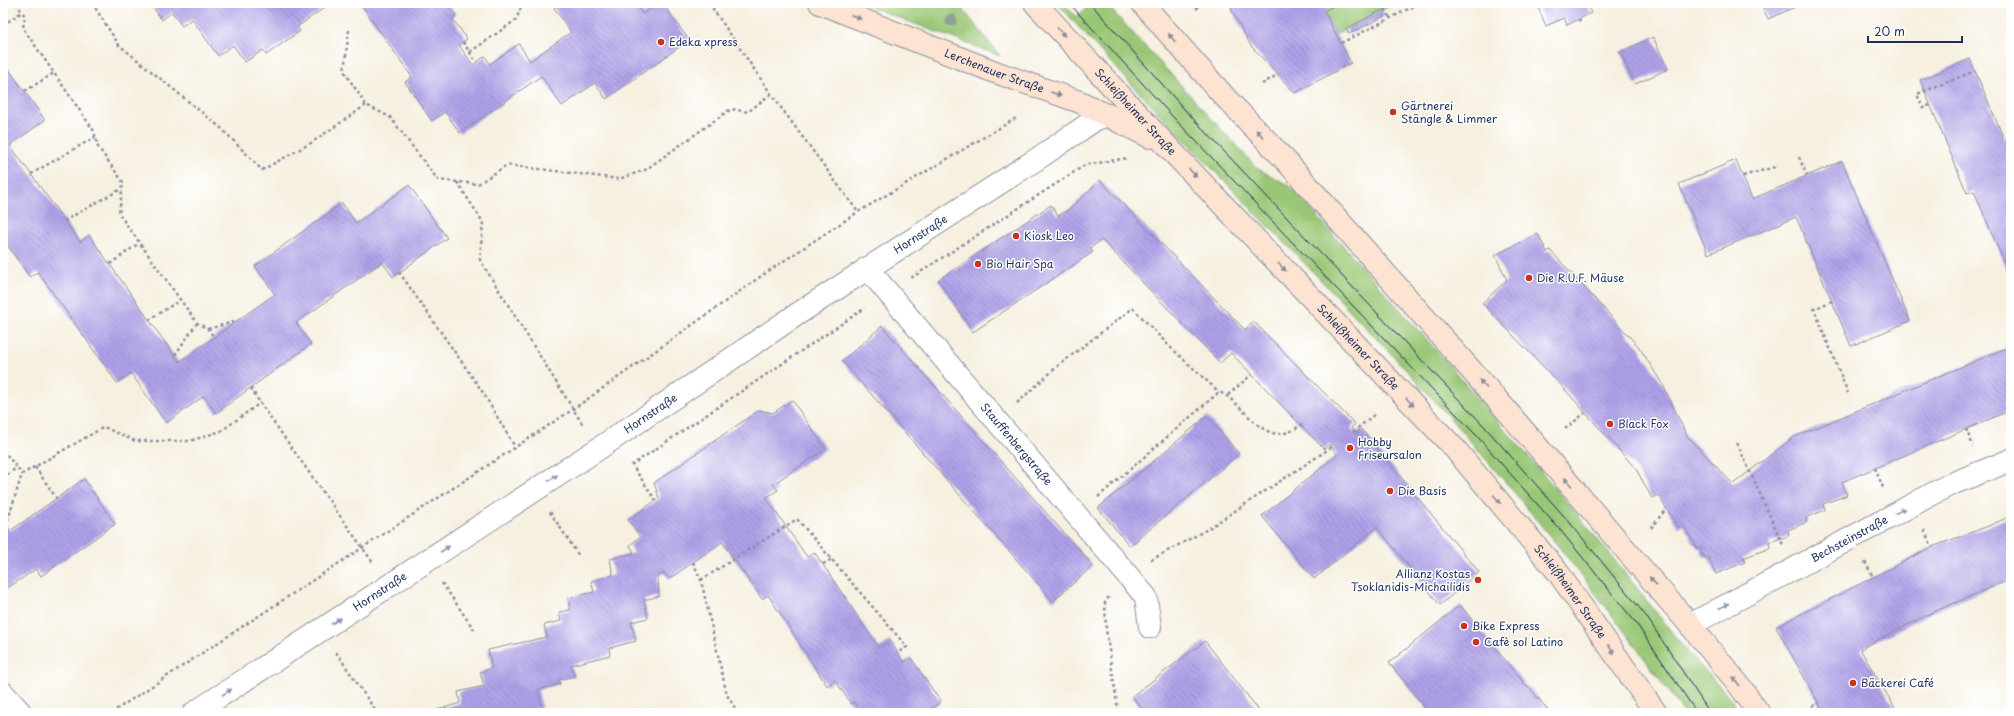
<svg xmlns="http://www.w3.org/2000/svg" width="2014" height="716" font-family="'Playpen Sans',sans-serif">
  <defs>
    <pattern id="building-back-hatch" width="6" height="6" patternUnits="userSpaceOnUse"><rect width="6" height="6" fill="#aea1e9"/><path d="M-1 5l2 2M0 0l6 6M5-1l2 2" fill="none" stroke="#8d84c0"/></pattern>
  </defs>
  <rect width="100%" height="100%" fill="#fff"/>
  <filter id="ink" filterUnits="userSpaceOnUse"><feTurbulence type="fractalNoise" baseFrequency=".025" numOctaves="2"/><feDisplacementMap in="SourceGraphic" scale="8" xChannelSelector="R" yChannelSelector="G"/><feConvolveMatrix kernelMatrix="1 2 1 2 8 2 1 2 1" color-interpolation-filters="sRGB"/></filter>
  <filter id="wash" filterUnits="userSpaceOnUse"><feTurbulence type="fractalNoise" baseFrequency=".012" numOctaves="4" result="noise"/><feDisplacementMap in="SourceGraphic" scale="16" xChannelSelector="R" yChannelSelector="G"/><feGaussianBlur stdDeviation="0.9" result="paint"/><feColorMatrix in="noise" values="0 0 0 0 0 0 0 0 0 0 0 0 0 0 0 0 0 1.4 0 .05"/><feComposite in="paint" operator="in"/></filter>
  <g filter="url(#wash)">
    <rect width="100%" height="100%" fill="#f7f0e0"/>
    <g fill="#9ac774" stroke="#5a7b69">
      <polygon points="860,3 958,3 1000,56"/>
      <path d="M 1057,3 L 1064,3 L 1076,17 L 1093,3 L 1106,4 L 1258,169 L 1290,186 C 1422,334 1555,481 1677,639 C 1696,663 1721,684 1738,709 L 1732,713 L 1684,713 C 1609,607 1528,505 1441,408 C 1316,269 1180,142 1057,3 Z"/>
      <polygon points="1339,3 1396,3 1336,34 1324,11"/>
    </g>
    <g id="blocks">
      <g fill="url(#building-back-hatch)">
        <polygon points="150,3 331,3 297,27 300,31 266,55 263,50 245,62 233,45 218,56 192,19 182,26 172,12 162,20"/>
        <polygon points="360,3 447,3 456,15 452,18 467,39 459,45 473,65 485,56 490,64 519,44 530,61 571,32 554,8 560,3 570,3 572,5 575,3 635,3 643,14 659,3 662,3 689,40 606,99 595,83 562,106 541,76 460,133 445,112 432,121 405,82 412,77"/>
        <polygon points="1242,3 1340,3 1324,11 1351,63 1295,93 1251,46 1231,9"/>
        <polygon points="1536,3 1597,3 1588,7 1591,13 1567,25 1564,18 1546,26"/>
        <polygon points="1761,3 1804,3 1768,19"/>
        <polygon points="1382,10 1385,16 1349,34 1346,29"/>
        <polygon points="1653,37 1668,69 1635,84 1620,52"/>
        <polygon points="1970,59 2011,155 2011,279 1974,191 1967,193 1920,80"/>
        <polygon points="3,61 45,120 10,145 80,242 89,235 179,362 275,294 255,266 342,203 356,223 409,185 447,238 393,277 382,262 296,323 311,344 216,413 204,396 166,423 131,373 117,383 38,272 30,277 3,239"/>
        <polygon points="1736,160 1752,199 1842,161 1910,321 1851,346 1796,217 1708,254 1679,184"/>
        <polygon points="1100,180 1245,330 1253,321 1355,424 1351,428 1355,434 1361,429 1479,572 1440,605 1377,527 1314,579 1262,516 1337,455 1330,444 1324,449 1231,353 1220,363 1102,240 1090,248 1093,252 973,332 938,280 1051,205 1058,216 1071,208"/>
        <polygon points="1538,234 1547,252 1550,250 1639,347 1663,385 1687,436 1733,484 1794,437 2011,346 2011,410 1842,482 1847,495 1823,504 1825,510 1806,518 1807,522 1788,530 1789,536 1769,542 1770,548 1743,558 1745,562 1716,574 1708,557 1704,557 1700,548 1697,548 1683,525 1678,527 1658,495 1652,498 1636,469 1559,383 1482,303 1507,280 1495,255"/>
        <polygon points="882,326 1093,566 1053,601 842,361"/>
        <polygon points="792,400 826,449 773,484 778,490 766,498 807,557 815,553 879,648 890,641 904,662 911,658 941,702 924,713 862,713 854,702 851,704 835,680 827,686 768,595 762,599 722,542 669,579 664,573 658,577 659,596 644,600 648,618 631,622 636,641 609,648 610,655 571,665 575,676 558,680 560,684 538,690 542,707 528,711 528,713 427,713 460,703 458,692 484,686 480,672 492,668 488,650 547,637 544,625 561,621 559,612 570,610 568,598 594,592 591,581 613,575 610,559 634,553 630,545 640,537 628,520 659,498 654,483 759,410 773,413"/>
        <polygon points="1207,416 1239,454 1130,546 1098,508"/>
        <polygon points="84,479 115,524 41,576 36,569 3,591 3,521 10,531"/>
        <polygon points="2011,516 2011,579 1931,613 1860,649 1898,713 1824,713 1776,627 1932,547 1986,527"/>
        <polygon points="1460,605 1527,687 1530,688 1550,713 1430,713 1389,663"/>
        <polygon points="1205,641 1261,713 1145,713 1132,696"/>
      </g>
    </g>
  </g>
  <g filter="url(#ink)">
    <use href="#blocks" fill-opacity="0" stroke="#89909f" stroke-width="1"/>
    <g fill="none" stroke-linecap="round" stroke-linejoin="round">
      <defs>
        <g id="minor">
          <path id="s1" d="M 867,268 L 1146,597 L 1150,627"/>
          <path id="s2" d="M 1690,625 L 1949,485 L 2011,460"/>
          <polyline points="3,693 21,713"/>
          <path id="s3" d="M 194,713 L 598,449 L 796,315 L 1040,157 L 1096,119 L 1108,115"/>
        </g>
        <g id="secondary">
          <path id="s4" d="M 820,3 L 995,72 L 1080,102 L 1150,137"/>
          <path id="s5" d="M 1035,3 L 1166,145 L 1455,449 L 1557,571 L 1656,713"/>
          <polyline points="1142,3 1222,94 1287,162 1501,404 1690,625 1739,685 1759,713"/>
        </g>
      </defs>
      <use href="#minor" stroke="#89909f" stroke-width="24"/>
      <use href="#secondary" stroke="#89909f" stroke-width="24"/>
      <g stroke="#89909f" stroke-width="2.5" stroke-dasharray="3 3" stroke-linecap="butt">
        <polyline points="16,3 25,16 23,28 94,131 98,147 123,182 119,214 197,323 208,329 214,337"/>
        <polyline points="92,3 119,45 221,128 262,170 311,143 366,105"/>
        <polyline points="709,3 771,94 858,212"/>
        <polyline points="1196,9 1203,3"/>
        <polyline points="1385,9 1390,18"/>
        <polyline points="1579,19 1581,23"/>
        <polyline points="3,25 22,12"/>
        <polyline points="349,30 344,71 366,105 390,117 438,180 478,184 507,165 619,179 645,170 731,109 748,112 771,94"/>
        <polyline points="463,42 476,62"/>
        <polyline points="1341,43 1420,3"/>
        <polyline points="470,52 516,20 523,3"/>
        <polyline points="1262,84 1277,75"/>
        <polyline points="25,91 54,73"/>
        <polyline points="1930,105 1923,108 1917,94 1975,71"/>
        <polyline points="1799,157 1807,176"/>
        <polyline points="31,174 95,137"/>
        <polyline points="1743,176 1778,166"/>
        <polyline points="457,182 483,222 480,260 583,425"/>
        <polyline points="64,221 121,189"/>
        <polyline points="110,264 139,243"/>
        <polyline points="399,272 482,391 515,447"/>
        <polyline points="911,278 1085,165 1128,158"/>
        <polyline points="1832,301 1814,309 1848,393"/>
        <polyline points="149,320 180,300"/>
        <polyline points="208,329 237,321"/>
        <polyline points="175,355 197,323"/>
        <polyline points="251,388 260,403"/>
        <polyline points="1228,395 1252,374"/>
        <polyline points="1017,403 1059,365 1133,308 1168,345 1219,392"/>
        <polyline points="1565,429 1585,413"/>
        <polyline points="1966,429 1973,446"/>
        <polyline points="1353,432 1375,414"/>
        <polyline points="1737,443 1783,545"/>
        <polyline points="3,450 22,474 104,427 135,441 190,441 221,431 260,403 374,564"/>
        <polyline points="35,467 57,499"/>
        <polyline points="1875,468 1884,490"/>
        <polyline points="3,479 17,467"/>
        <polyline points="2008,492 2011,500"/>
        <path d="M 1098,497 L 1219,392 C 1241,400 1259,440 1285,433 C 1290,432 1296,428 1302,425"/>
        <polyline points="656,501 632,465 865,308"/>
        <polyline points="550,512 579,556"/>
        <polyline points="6,526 22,474"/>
        <polyline points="1651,528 1666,509"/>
        <polyline points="1924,530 1932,547"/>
        <polyline points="1151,560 1206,530 1332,447"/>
        <polyline points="693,562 701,580 727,695 738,713"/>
        <polyline points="1865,562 1873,577"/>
        <polyline points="823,564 832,559"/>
        <polyline points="701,580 797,519 907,647 897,653"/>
        <polyline points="442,583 475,631"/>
        <polyline points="1109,597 1105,602 1106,629 1118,710 1121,713"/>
        <polyline points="336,652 377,713"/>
        <polyline points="111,713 572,410 767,272 858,212 1018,117"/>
        <polyline points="1802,713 1819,702"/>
      </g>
      <use href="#minor" stroke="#fff" stroke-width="22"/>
      <use href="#secondary" stroke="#fde3d1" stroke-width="22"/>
      <g stroke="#1b2f5e" stroke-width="1">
        <polyline points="1069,3 1174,118 1476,435 1561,531 1636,623 1697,713"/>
        <polyline points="1090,3 1185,110 1484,426 1571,524 1646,616 1710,713"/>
      </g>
    </g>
    <circle fill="#939f9c" cx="951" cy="20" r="6"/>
    <defs><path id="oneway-solid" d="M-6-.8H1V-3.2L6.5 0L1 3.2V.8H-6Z"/></defs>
    <g fill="#8c8998">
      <use href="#oneway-solid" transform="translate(856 17) rotate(22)"/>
      <use href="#oneway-solid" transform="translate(1061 32) rotate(48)"/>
      <use href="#oneway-solid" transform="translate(1172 38) rotate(-131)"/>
      <use href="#oneway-solid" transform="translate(1056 94) rotate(20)"/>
      <use href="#oneway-solid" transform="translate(1260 134) rotate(-133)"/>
      <use href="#oneway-solid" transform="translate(1193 173) rotate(46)"/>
      <use href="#oneway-solid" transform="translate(1282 267) rotate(46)"/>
      <use href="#oneway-solid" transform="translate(1483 384) rotate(-132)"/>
      <use href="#oneway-solid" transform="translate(1410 402) rotate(46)"/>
      <use href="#oneway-solid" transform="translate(1568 482) rotate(-131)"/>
      <use href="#oneway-solid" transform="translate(1497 499) rotate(50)"/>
      <use href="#oneway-solid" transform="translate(1653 581) rotate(-131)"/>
      <use href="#oneway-solid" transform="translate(1611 649) rotate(55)"/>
      <use href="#oneway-solid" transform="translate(1736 681) rotate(-128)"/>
    </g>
    <g fill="#8d97ae">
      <use href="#oneway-solid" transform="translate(553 478) rotate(-33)"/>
      <use href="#oneway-solid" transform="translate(1900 511) rotate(-29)"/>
      <use href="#oneway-solid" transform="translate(445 549) rotate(-33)"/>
      <use href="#oneway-solid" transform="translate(1724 606) rotate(-29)"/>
      <use href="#oneway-solid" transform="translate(336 621) rotate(-33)"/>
      <use href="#oneway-solid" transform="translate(227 692) rotate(-33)"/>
    </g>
  </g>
  <g fill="#c8321e" stroke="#fff" stroke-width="1.5">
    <circle cx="661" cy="42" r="4"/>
    <circle cx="1393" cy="112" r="4"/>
    <circle cx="1016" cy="236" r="4"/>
    <circle cx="978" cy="264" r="4"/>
    <circle cx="1529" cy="278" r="4"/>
    <circle cx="1610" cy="424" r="4"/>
    <circle cx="1350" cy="448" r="4"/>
    <circle cx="1390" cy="491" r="4"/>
    <circle cx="1478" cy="580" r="4"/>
    <circle cx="1464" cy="626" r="4"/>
    <circle cx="1476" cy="642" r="4"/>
    <circle cx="1853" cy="683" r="4"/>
  </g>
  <g text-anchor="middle" stroke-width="3" stroke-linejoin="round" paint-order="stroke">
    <g font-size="11" fill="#1b2f5e" stroke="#fff" text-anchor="start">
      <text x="669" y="46">Edeka xpress</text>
      <text x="1401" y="110">Gärtnerei<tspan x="1401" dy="13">Stängle &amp; Limmer</tspan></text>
      <text x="1024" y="240">Kiosk Leo</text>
      <text x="986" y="268">Bio Hair Spa</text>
      <text x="1537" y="282">Die R.U.F. Mäuse</text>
      <text x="1618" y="428">Black Fox</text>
      <text x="1358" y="446">Hobby<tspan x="1358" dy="13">Friseursalon</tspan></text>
      <text x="1398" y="495">Die Basis</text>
      <text x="1470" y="578" text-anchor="end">Allianz Kostas<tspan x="1470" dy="13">Tsoklanidis-Michailidis</tspan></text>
      <text x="1472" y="630">Bike Express</text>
      <text x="1484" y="646">Cafè sol Latino</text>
      <text x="1861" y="687">Bäckerei Café</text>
    </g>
    <g font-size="11" fill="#1b2f5e" stroke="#fff">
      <text dy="4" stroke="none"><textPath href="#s4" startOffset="187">Lerchenauer Straße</textPath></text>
      <text dy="4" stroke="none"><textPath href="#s5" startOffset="148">Schleißheimer Straße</textPath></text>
      <text dy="4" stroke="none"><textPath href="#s3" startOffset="870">Hornstraße</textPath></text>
      <text dy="4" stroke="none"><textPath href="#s5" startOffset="472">Schleißheimer Straße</textPath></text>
      <text dy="4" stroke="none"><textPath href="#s3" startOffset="546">Hornstraße</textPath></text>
      <text dy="4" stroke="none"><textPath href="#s1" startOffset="231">Stauffenbergstraße</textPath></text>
      <text dy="4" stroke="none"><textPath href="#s2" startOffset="181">Bechsteinstraße</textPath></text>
      <text dy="4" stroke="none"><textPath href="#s3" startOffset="222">Hornstraße</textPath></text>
      <text dy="4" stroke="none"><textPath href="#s5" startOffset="796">Schleißheimer Straße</textPath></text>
    </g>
  </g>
  <rect width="2014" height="716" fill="none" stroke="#fff" stroke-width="16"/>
  <path d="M1868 36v6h94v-6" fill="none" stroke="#1b2f5e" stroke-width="2"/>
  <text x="1874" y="36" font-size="12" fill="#1b2f5e" stroke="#ffffff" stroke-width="3" paint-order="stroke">20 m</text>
</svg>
